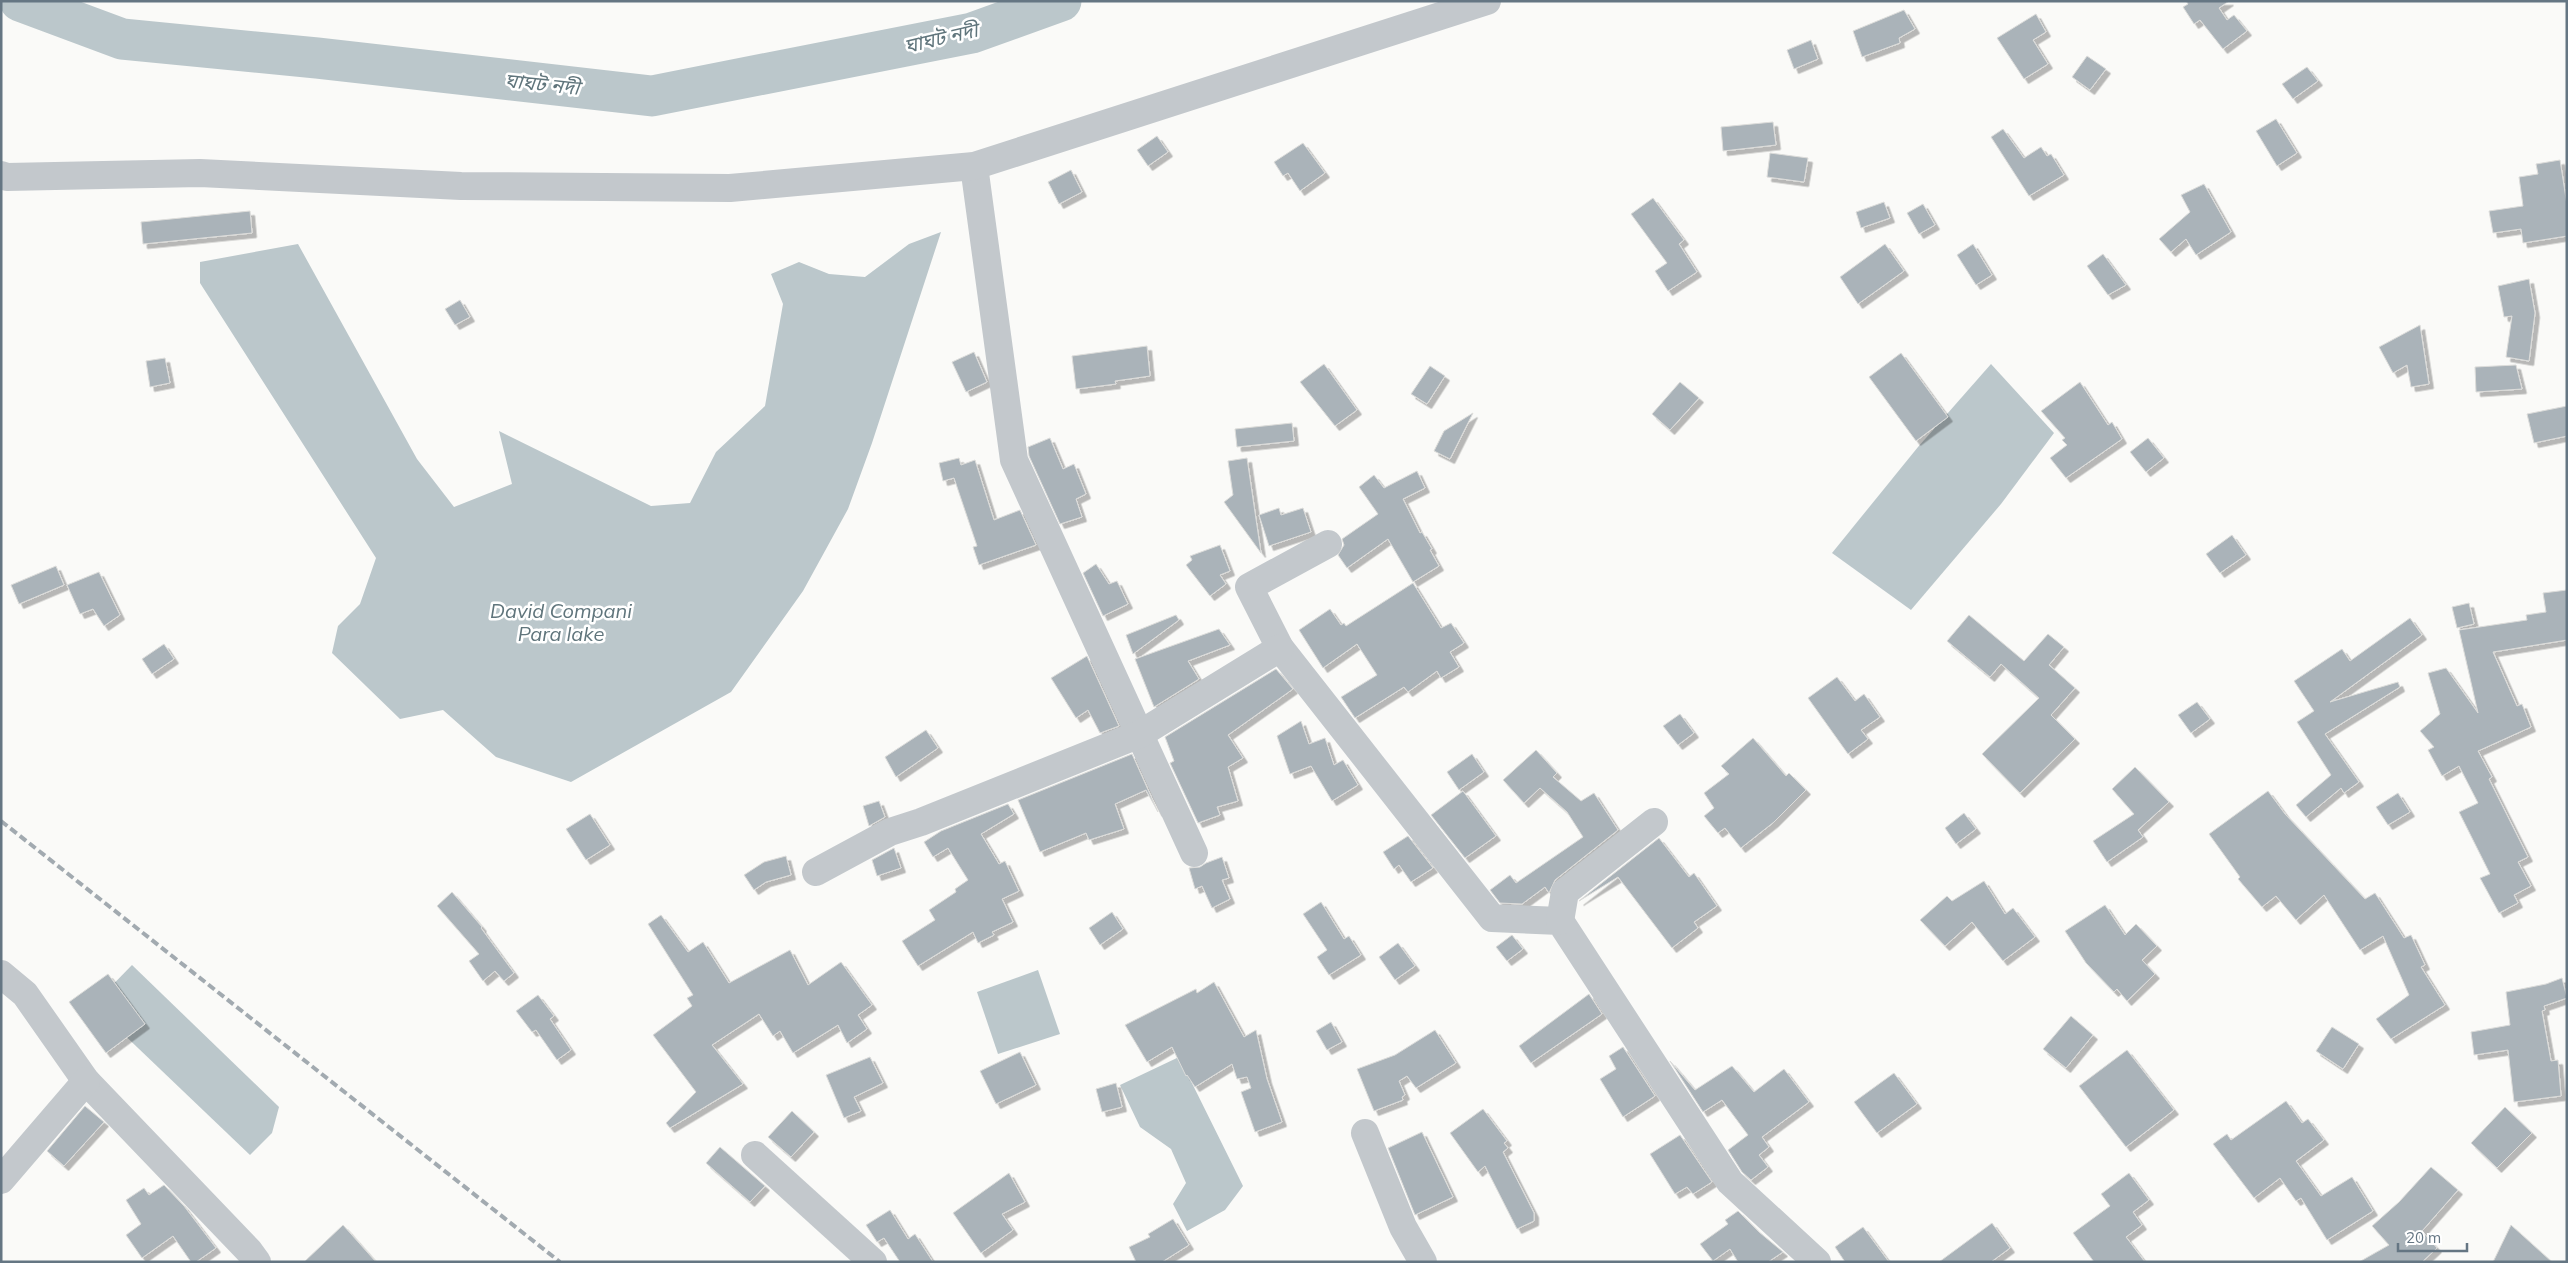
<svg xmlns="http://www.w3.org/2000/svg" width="2568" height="1263" font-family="Mulish,'Noto Sans Bengali',sans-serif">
  <defs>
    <filter id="shadow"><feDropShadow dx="4.5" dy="4.5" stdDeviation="0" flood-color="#0004"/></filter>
  </defs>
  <rect width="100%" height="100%" fill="#fafaf8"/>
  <g fill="#bbc7cb">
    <polygon points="941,232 872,443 848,509 803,591 731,692 571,782 496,757 443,710 400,719 332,653 338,626 360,604 376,558 200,283 200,262 298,244 417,459 454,507 512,484 499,431 651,506 690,503 716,452 765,406 783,304 771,274 799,262 829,274 865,277 909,244"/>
    <polygon points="1991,364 2054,433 2001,504 1911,610 1832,553 1918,447"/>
    <polygon points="132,965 279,1107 272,1133 250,1155 93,1005"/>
    <polygon points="1038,970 1060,1034 998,1054 977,992"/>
    <polygon points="1179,1057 1243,1186 1225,1210 1187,1231 1173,1204 1186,1183 1171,1149 1140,1127 1120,1085"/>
  </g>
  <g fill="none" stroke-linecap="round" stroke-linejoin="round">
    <polyline stroke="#bbc7cb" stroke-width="41" points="20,1 122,39 317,58 652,96 972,33 1061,1"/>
  </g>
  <g fill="#aab3b9" stroke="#dcdcda" filter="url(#shadow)">
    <polygon points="2186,1 2229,1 2219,8 2227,20 2234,15 2247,31 2223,49 2200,20 2194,24 2183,7 2188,4"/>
    <polygon points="1904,10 1915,29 1899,38 1900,43 1862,57 1853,31"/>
    <polygon points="2036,14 2046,32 2033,40 2048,64 2024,79 1997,38"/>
    <polygon points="1811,40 1818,59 1794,69 1787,50"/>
    <polygon points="2087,56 2106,69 2090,90 2072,77"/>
    <polygon points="2307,67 2318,81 2293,99 2282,84"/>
    <polygon points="2276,119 2297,153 2277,166 2256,131"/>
    <polygon points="1773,122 1776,145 1723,151 1721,127"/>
    <polygon points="2003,129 2024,158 2041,147 2047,156 2051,154 2064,175 2029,196 1991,137"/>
    <polygon points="1157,136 1168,152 1148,166 1137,150"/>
    <polygon points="1303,143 1325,173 1300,191 1288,173 1283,176 1274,162"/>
    <polygon points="1770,153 1808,158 1804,182 1767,177"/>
    <polygon points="2560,160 2567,205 2567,236 2523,243 2521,229 2493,233 2489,211 2523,206 2519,177 2538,174 2536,164"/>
    <polygon points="1071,170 1082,192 1059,204 1048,182"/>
    <polygon points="2204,184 2231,232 2196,255 2186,239 2171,252 2159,239 2190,212 2181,195"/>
    <polygon points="1653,198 1684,240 1679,244 1697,272 1668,291 1655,271 1667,263 1631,214"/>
    <polygon points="1884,202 1890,218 1861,228 1856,212"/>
    <polygon points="1923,204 1935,225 1919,234 1907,213"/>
    <polygon points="250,211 252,233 143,244 141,222"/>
    <polygon points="1885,244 1904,271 1858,304 1840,277"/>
    <polygon points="1973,244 1992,275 1976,285 1957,255"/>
    <polygon points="2103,254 2126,285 2108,295 2087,266"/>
    <polygon points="2529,279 2535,313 2529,361 2506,357 2512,316 2504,317 2498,286"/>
    <polygon points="460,300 470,317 455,325 445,309"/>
    <polygon points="2420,325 2429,384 2411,387 2407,365 2393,373 2379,347"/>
    <polygon points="1147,346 1150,376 1115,381 1116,384 1076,389 1072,356"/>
    <polygon points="974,352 987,382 966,392 952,362"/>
    <polygon points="1901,353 1948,417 1916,441 1869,377"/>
    <polygon points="165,358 170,383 150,387 146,361"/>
    <polygon points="1324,364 1357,410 1335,426 1300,382"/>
    <polygon points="2516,365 2522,389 2476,392 2475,367"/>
    <polygon points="1430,366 1445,376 1427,404 1411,394"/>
    <polygon points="1680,382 1699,398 1670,430 1652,414"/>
    <polygon points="2080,382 2108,425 2112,422 2122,439 2066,478 2050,458 2067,445 2062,440 2065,438 2041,411"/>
    <polygon points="2567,406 2567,436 2534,443 2527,414"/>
    <polygon points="1473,413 1450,459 1434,451 1444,431"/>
    <polygon points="1292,423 1294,441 1237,447 1235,429"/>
    <polygon points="1050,438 1063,469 1074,464 1086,494 1076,499 1082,517 1060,524 1029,456 1028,447"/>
    <polygon points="2148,438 2164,458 2146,472 2130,452"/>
    <polygon points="959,458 961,465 975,460 994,520 1020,510 1036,545 979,565 973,547 977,546 954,478 943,481 939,463"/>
    <polygon points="1247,458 1261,553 1224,502 1233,495 1228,461"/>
    <polygon points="1417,471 1425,488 1403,499 1420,533 1422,532 1432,549 1430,550 1439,566 1413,582 1388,539 1347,568 1338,555 1344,545 1342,539 1378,514 1359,487 1374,475 1384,488"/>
    <polygon points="1279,508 1281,515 1303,508 1311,532 1269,546 1259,515"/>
    <polygon points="2232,535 2246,555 2220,573 2206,554"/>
    <polygon points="1220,545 1230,571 1220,575 1226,584 1210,596 1186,565 1192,560 1190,556"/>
    <polygon points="1096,564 1109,584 1117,581 1128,604 1103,616 1083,573"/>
    <polygon points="56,566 64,585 19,604 11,585"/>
    <polygon points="99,572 120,615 104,626 93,609 80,614 67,585"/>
    <polygon points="1413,583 1441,628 1451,623 1464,643 1450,652 1459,667 1441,678 1437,671 1408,692 1404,687 1355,718 1341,697 1377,675 1357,644 1323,668 1299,630 1330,609 1341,625 1344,623 1346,626"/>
    <polygon points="2567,590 2567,640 2493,652 2517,706 2522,704 2531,727 2478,751 2492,777 2489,779 2528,857 2518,862 2531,886 2514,895 2518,903 2499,913 2480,878 2490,874 2459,812 2478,803 2459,766 2442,776 2428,750 2434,747 2420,731 2440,714 2428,673 2446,668 2478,713 2459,630 2527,620 2526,615 2546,612 2543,593"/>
    <polygon points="2469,603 2474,624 2457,628 2452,607"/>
    <polygon points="1176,615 1179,620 1133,654 1126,635"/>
    <polygon points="1969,615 2024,661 2048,634 2064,647 2049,665 2075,688 2051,715 2075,739 2020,793 1982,754 2039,698 2001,664 1990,677 1947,641"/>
    <polygon points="2410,618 2422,635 2330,702 2398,682 2400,687 2325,734 2359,782 2344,793 2341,788 2306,817 2296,805 2331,775 2297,722 2314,711 2294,681 2342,649 2350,661"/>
    <polygon points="1219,629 1230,645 1188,661 1199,679 1154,707 1135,659"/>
    <polygon points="164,644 174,659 152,674 142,659"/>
    <polygon points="1087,656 1119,726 1100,733 1088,710 1076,718 1051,678"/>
    <polygon points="1276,669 1293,689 1228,735 1243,758 1228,767 1238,801 1217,807 1220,815 1198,823 1170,763 1174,761 1165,737"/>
    <polygon points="1837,677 1855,701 1864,694 1880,717 1861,730 1868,739 1848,754 1808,698"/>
    <polygon points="2197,702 2210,719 2191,733 2178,715"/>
    <polygon points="1680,714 1694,733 1678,745 1663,726"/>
    <polygon points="1301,721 1309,744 1325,738 1334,765 1343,760 1358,785 1332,801 1311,766 1290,774 1277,736"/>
    <polygon points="926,730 938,748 896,777 885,757"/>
    <polygon points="1753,738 1786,776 1789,773 1806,790 1774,822 1741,848 1725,828 1718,833 1704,816 1714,808 1704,793 1729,774 1721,766"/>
    <polygon points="1536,750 1557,773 1553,777 1581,801 1594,793 1618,830 1555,880 1549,893 1545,887 1522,904 1500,903 1490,890 1510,875 1516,883 1583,837 1567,812 1540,788 1524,803 1503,780"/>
    <polygon points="1132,754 1158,812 1146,790 1115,804 1124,829 1089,840 1086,833 1040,852 1018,800"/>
    <polygon points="1472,754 1484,772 1459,790 1447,772"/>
    <polygon points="2135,767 2169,802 2138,830 2143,837 2107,862 2093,841 2134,814 2112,789"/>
    <polygon points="1463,791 1496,836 1465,858 1431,815"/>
    <polygon points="2268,791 2285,814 2365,899 2375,893 2404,938 2411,935 2425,965 2421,967 2445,1005 2391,1039 2376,1019 2409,995 2383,936 2360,950 2324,895 2296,920 2276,896 2262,907 2238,879 2240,877 2209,834"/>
    <polygon points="2398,793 2410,812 2388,825 2376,807"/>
    <polygon points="879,801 885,817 869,826 863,806"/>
    <polygon points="1008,804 1014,814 981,834 999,864 1005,861 1019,891 1002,899 1013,922 992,932 994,935 978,943 973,932 918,966 902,941 935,920 929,910 956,892 955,889 968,880 948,848 933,857 924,842 941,831"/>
    <polygon points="1964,813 1976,829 1956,844 1945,828"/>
    <polygon points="590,814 610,845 586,860 566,829"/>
    <polygon points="1408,836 1433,868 1411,882 1399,865 1394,869 1383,852"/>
    <polygon points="1659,838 1689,877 1694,873 1717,906 1694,922 1698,928 1672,948 1618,877 1579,901"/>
    <polygon points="894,848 901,868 877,876 872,860"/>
    <polygon points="786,856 791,875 766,882 754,890 744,875 764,862"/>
    <polygon points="1222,857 1229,878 1222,880 1230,899 1212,908 1202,886 1195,889 1189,868 1200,867 1206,863"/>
    <polygon points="1984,881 2005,914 2013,908 2035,937 2003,961 1972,922 1945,946 1920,920 1947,896 1952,901"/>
    <polygon points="452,892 482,927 481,928 514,973 504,981 495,971 483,981 469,961 479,954 437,906"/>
    <polygon points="1321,902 1344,939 1349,936 1361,955 1329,975 1317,957 1327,950 1303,914"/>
    <polygon points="2105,905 2125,935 2136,924 2157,946 2142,960 2155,974 2127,1001 2117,989 2114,992 2086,963 2065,931"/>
    <polygon points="1112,912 1123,929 1100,945 1089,928"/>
    <polygon points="661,915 688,952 703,942 729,983 790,950 808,985 841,962 872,1005 858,1015 867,1029 847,1043 838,1025 793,1053 780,1031 773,1036 759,1014 712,1045 743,1084 670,1128 666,1123 696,1092 653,1035 692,1006 687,998 693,995 648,924"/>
    <polygon points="1512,935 1523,949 1507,961 1496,947"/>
    <polygon points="1398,943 1415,966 1395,980 1379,957"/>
    <polygon points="108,974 145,1024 106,1053 69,1002"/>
    <polygon points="2562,978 2567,998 2544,1006 2545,1010 2542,1011 2551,1061 2558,1060 2561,1096 2514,1102 2508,1050 2474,1055 2471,1032 2510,1025 2506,992 2546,984"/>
    <polygon points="1214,982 1244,1037 1256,1030 1267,1079 1282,1122 1255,1132 1241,1092 1251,1088 1247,1077 1237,1079 1232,1064 1195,1087 1187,1075 1186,1076 1172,1047 1147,1062 1125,1025 1196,989 1197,993"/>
    <polygon points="1589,994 1602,1014 1531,1063 1519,1046"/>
    <polygon points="538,995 554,1016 550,1019 571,1050 557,1060 536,1030 532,1032 516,1011"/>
    <polygon points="2071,1016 2093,1035 2066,1068 2043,1049"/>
    <polygon points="1331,1022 1342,1042 1327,1050 1316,1031"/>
    <polygon points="2332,1027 2359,1044 2343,1069 2316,1051"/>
    <polygon points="1435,1030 1456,1063 1416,1088 1407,1076 1399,1081 1405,1095 1402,1097 1403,1100 1374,1111 1357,1069 1395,1055"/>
    <polygon points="1623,1047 1655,1096 1623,1117 1600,1079 1616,1069 1609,1056"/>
    <polygon points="2127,1050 2174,1110 2126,1147 2079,1086"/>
    <polygon points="1020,1052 1036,1085 996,1104 980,1071"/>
    <polygon points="870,1057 883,1083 854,1097 861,1111 844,1118 826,1075"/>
    <polygon points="1670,1061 1695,1090 1732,1066 1754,1092 1784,1069 1809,1102 1762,1137 1769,1147 1759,1155 1768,1167 1751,1180 1742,1172 1728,1150 1748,1135 1722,1100 1703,1112"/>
    <polygon points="1894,1073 1917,1104 1877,1133 1854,1102"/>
    <polygon points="1116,1083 1122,1107 1102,1112 1096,1089"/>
    <polygon points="2286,1101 2302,1123 2308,1119 2324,1140 2296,1161 2321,1196 2352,1177 2373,1211 2327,1240 2301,1198 2296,1201 2280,1178 2254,1198 2213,1144 2227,1134 2231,1140"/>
    <polygon points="85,1106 104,1122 64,1166 47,1151"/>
    <polygon points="2505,1107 2532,1133 2497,1168 2471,1143"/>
    <polygon points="1483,1109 1507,1141 1504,1143 1508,1148 1503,1152 1534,1213 1534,1221 1517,1229 1485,1166 1478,1172 1450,1133"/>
    <polygon points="792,1111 814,1132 791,1157 768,1137"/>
    <polygon points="1422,1132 1453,1197 1415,1215 1388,1148"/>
    <polygon points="1680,1135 1712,1182 1693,1194 1687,1187 1675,1194 1650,1154"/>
    <polygon points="720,1147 765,1186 750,1202 706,1163"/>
    <polygon points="2431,1167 2458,1190 2422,1231 2437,1248 2422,1262 2359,1262 2389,1245 2372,1226 2399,1202"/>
    <polygon points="1009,1173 1025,1202 1002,1214 1013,1230 981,1253 953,1213"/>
    <polygon points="2129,1173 2149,1200 2133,1212 2142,1225 2126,1237 2145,1262 2094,1262 2073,1233 2110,1206 2101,1194"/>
    <polygon points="164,1185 184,1206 216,1248 196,1262 191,1262 173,1236 142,1258 126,1235 141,1224 126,1200 144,1188 149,1195"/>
    <polygon points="890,1210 908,1239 915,1234 933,1262 900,1262 884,1238 877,1242 866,1225"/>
    <polygon points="1738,1211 1759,1232 1783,1252 1768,1262 1738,1262 1730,1249 1713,1261 1700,1244 1728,1224 1725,1220"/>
    <polygon points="1173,1219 1189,1245 1162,1262 1136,1262 1129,1247 1150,1237 1148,1234"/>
    <polygon points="1992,1223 2010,1248 1991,1262 1939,1262"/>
    <polygon points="343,1225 376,1262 304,1262"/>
    <polygon points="2511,1225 2552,1262 2493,1262"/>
    <polygon points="1863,1227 1889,1262 1845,1262 1835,1247"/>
  </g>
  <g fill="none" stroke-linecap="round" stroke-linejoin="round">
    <g stroke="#c3c8cc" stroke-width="28">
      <polyline points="974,166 1014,460 1194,853"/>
      <polyline points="1,175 7,177 200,173 461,186 730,188 974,166 1487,1"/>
      <polyline points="1328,544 1249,587 1280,648 1492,918 1560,921 1730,1182 1817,1262"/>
      <polyline points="816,872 890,832 921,822 1140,734 1280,648"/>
      <polyline points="1560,921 1565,892 1654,822"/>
      <polyline points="1,974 25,994 86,1081 249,1251 257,1262"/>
      <polyline points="1365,1133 1403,1227 1423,1262"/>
      <polyline points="755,1155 873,1262"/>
      <polyline points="1,1180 86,1081"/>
    </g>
    <polyline stroke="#a2aab0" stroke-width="4" stroke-dasharray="8 4" stroke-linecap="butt" points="1,821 560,1262"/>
  </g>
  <g text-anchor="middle" stroke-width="5" stroke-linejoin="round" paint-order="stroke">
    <g font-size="20" font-style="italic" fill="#60757c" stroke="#fff">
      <text transform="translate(941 38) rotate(-13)" y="7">ঘাঘট নদী</text>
      <text transform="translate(542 84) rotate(6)" y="7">ঘাঘট নদী</text>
      <text x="561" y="618">David Compani<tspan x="561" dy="23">Para lake</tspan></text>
    </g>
  </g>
  <rect width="2568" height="1263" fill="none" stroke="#657683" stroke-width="5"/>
  <path d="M2398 1243v8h69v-8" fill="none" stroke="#657683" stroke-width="2.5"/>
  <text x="2406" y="1243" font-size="15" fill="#657683" stroke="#ffffff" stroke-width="4" paint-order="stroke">20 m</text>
</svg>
